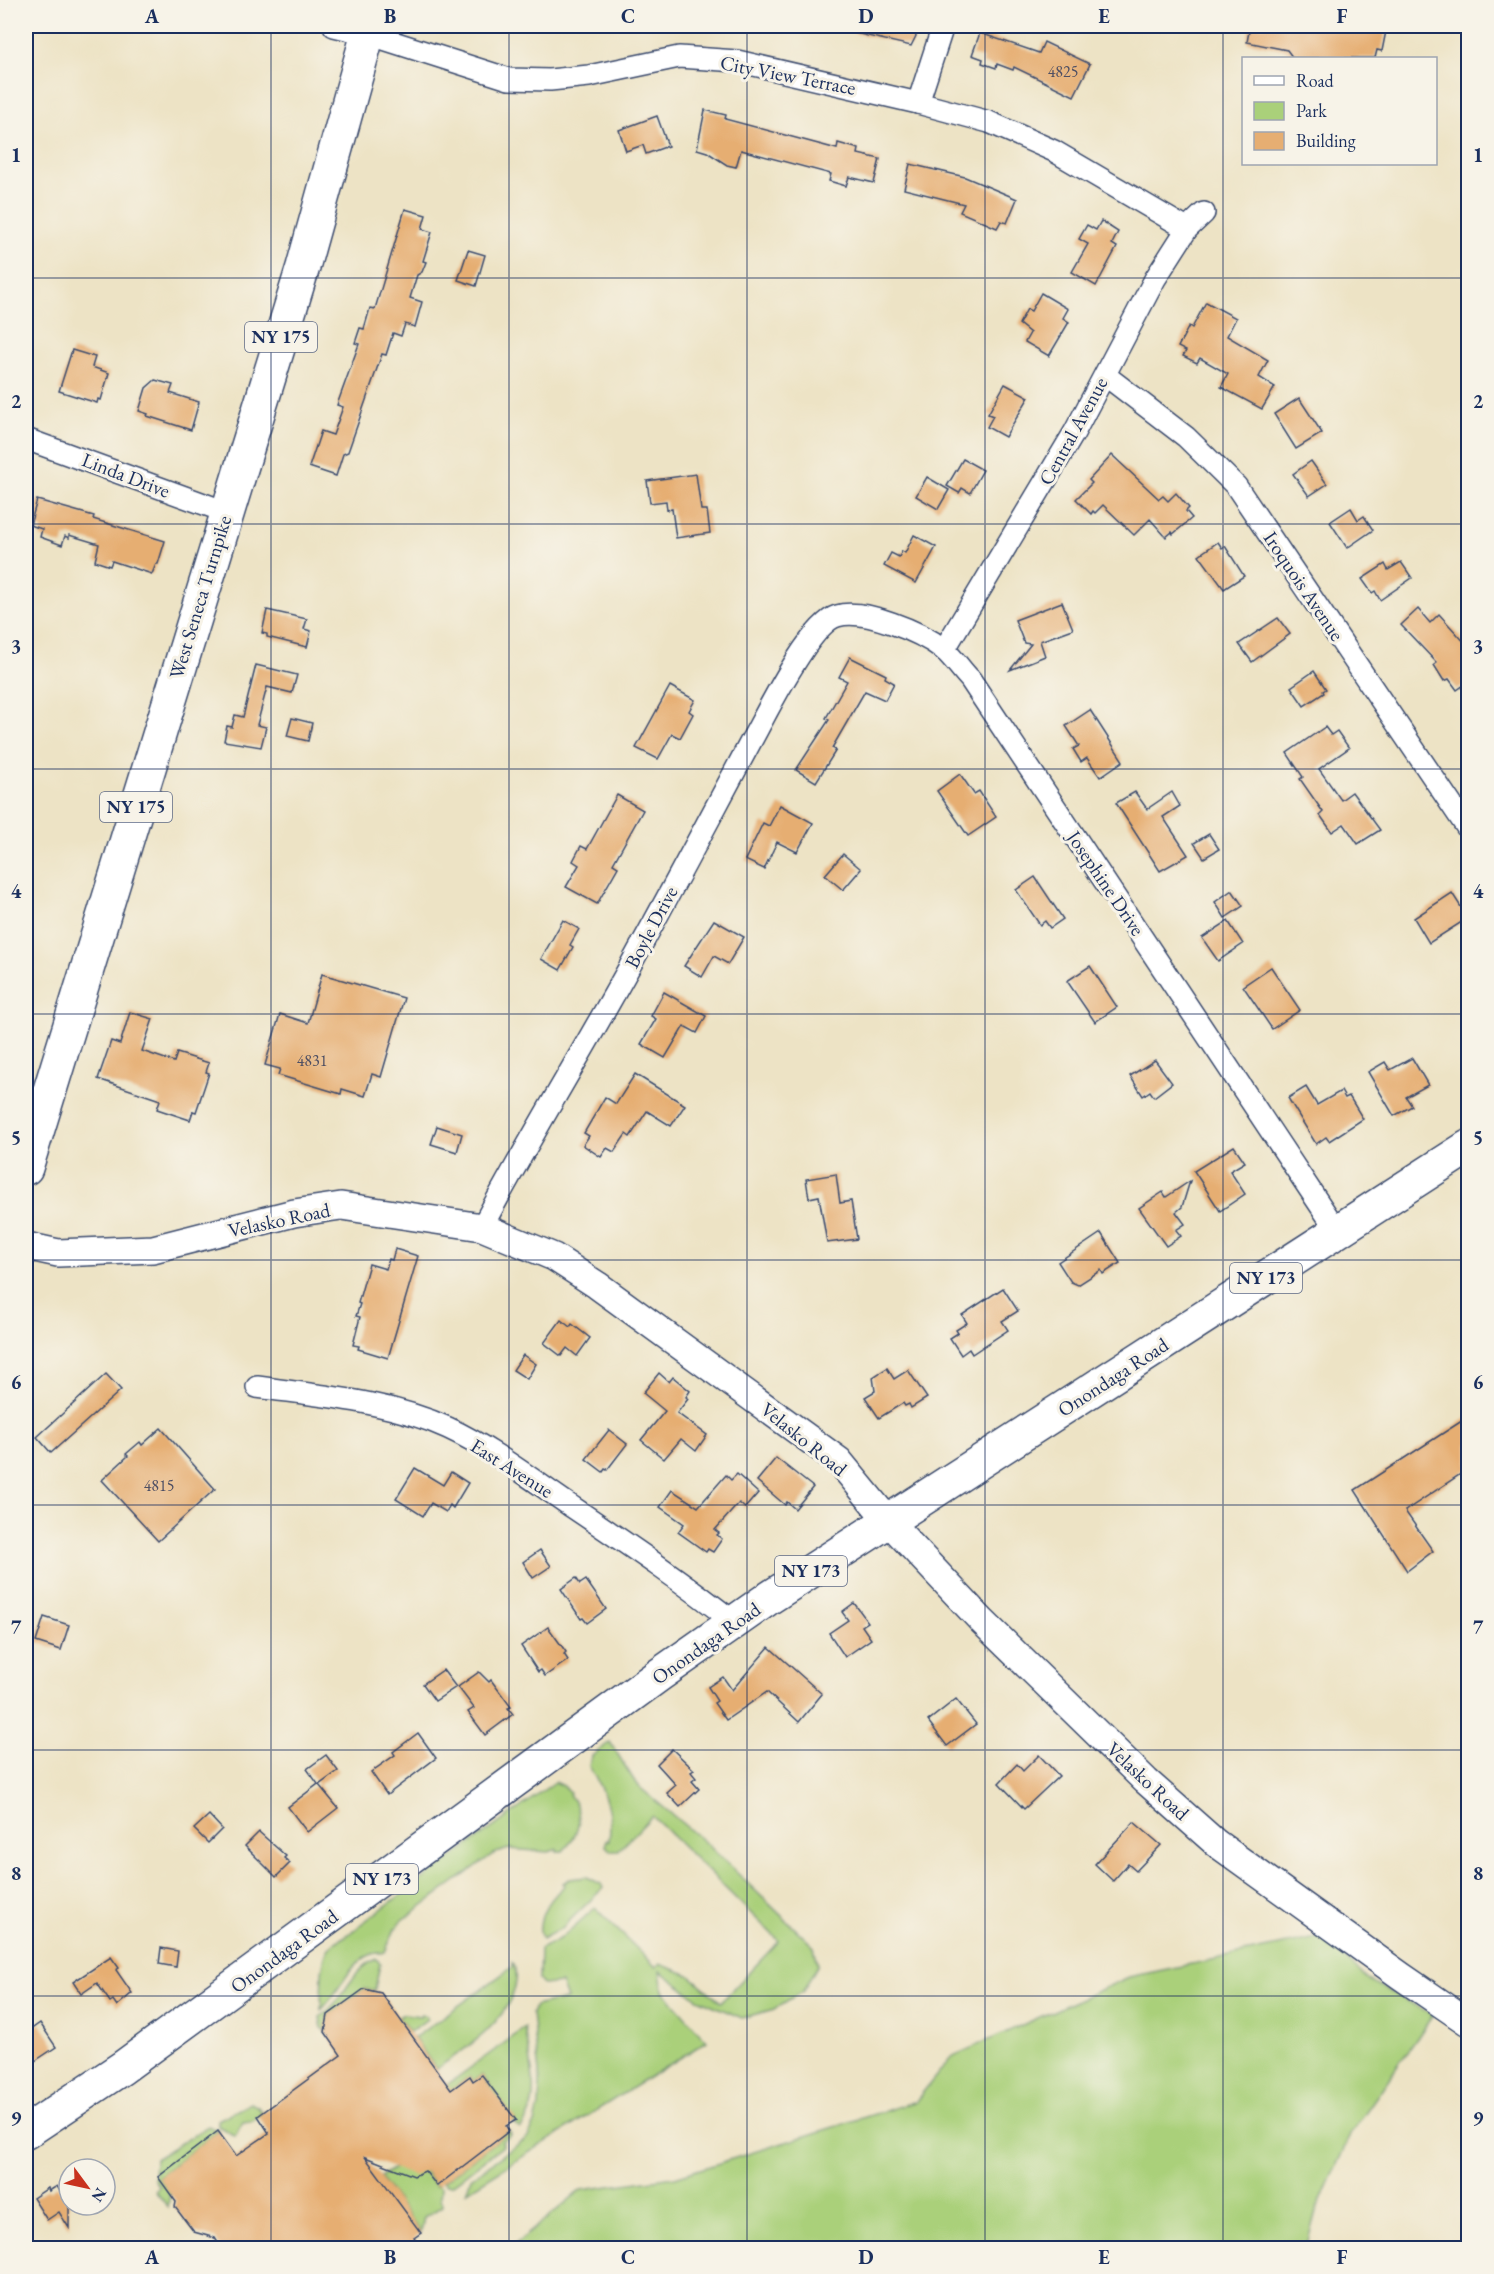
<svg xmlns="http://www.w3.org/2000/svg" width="1494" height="2274" font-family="'EB Garamond',serif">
  <rect width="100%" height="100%" fill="#f7f3e8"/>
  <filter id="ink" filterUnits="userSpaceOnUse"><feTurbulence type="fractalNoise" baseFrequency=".0167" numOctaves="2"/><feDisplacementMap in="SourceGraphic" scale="12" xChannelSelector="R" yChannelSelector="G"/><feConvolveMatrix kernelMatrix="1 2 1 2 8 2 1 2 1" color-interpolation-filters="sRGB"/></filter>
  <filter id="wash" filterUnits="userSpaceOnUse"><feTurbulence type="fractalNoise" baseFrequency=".008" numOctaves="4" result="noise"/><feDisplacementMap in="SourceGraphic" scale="24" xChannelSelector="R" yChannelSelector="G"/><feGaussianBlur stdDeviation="1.35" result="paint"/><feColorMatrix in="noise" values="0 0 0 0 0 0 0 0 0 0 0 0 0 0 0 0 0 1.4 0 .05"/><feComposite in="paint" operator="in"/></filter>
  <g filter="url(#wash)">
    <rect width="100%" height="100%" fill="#ede3c5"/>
    <g fill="#aad07a" stroke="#62806c" stroke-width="1.5">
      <path d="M 610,1742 L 637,1785 L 708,1845 L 814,1947 L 818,1964 L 803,1991 L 774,2009 L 742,2018 L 698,1999 L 660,1971 L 663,1991 L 707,2041 L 466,2192 L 471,2178 L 528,2137 L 535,2123 L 539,2106 L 540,2081 L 532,2014 L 535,2006 L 567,1999 L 561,1983 L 543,1985 L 539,1980 L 540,1949 L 561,1938 L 595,1908 L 656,1967 L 660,1964 L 689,1975 L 721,2002 L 779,1941 L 652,1816 L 618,1851 L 611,1851 L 606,1846 L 606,1840 L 609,1841 C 613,1809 604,1793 589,1766 L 592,1756 Z"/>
      <path d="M 555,1782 L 564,1786 L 570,1793 L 569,1795 C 586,1814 579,1835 563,1851 L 557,1851 L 557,1849 L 549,1852 L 509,1849 L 493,1854 L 403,1920 L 395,1929 L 385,1952 C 380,1954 375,1952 370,1955 C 347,1965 339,1994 321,2010 C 322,1994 319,1959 330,1947 C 339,1937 353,1935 361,1924 Z"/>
      <path d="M 587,1877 L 601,1884 L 603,1888 L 562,1928 L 542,1939 C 534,1919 551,1898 565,1885 L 563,1883 L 570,1879 Z"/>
      <polygon points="1321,1937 1370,1981 1433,2015 1351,2133 1316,2211 1306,2248 511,2248 581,2190 675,2177 916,2101 951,2057 1129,1977"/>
      <path d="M 376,1959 L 380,1963 L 375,1990 L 364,1989 L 328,2015 L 325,2032 L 322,2028 L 320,2017 C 344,2001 350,1971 376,1959 Z"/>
      <path d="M 512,1963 C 518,1972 517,1980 514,1990 C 502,2027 466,2048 436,2069 L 414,2038 L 512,1967 Z"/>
      <polygon points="404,2014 420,2016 421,2014 426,2016 427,2019 410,2032 398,2017"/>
      <path d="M 525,2028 C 530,2059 543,2103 520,2129 L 513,2122 L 515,2120 L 482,2075 L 473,2081 L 470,2076 L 412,2119 L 407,2114 Z"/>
      <polygon points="251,2103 258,2107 262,2113 253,2121 243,2122 235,2136 218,2126 218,2120"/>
      <polygon points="208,2126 218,2131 158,2177 170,2193 168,2207 155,2191 159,2187 154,2179 155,2159"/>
      <polygon points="509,2131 511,2135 502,2141 503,2146 452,2185 446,2185 443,2182"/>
      <polygon points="397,2166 425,2171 436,2186 438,2185 441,2188 440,2199 443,2206 424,2217 421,2233 380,2177"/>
    </g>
    <g id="blocks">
      <g fill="#e6ae72">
        <polygon points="846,26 921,26 911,46 846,31"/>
        <polygon points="1250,26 1387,26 1382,51 1377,50 1375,58 1293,58 1287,50 1247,42"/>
        <polygon points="980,33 1039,53 1044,42 1090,64 1074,96 1014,67 1013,70 997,64 996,68 982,63 983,59 972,55"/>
        <polygon points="705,110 726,115 725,119 837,149 838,143 859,149 858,154 880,159 874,183 849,177 846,186 829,181 831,174 741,150 736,167 727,165 707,152 697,149"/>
        <polygon points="657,116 668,146 646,154 643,145 626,151 619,130"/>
        <polygon points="910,164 965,177 1017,199 1007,223 1001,221 997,228 960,212 964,204 904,189"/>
        <polygon points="405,209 426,215 422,229 432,232 423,261 426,262 422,272 417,275 410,298 422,302 415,327 405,324 401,336 393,333 386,355 382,354 348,452 343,454 336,476 309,467 321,431 333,435 343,407 337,405 359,344 355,343 360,328 364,329 370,308 375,309"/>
        <polygon points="1101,221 1118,232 1112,244 1117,247 1096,286 1072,272 1088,244 1079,239 1087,225 1096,230"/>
        <polygon points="468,250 485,255 476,286 458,280"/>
        <polygon points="1041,293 1068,309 1063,318 1069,322 1049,356 1025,342 1030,333 1019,324 1027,309 1031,311"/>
        <polygon points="1206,302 1236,318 1227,336 1268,360 1259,377 1275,387 1262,409 1221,387 1228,374 1200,358 1197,363 1183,356 1186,351 1178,347 1189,326 1192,328"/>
        <polygon points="72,350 95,357 92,367 109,373 101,400 98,399 97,403 59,391"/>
        <polygon points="155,380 173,385 170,393 199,402 191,430 147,416 148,414 139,411 146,388"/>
        <polygon points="1005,384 1029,397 1005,437 987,427 993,416 988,414"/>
        <polygon points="1299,398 1322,433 1296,449 1274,414"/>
        <polygon points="1112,455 1159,499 1163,496 1168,501 1176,493 1189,508 1186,511 1192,518 1173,534 1172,532 1166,537 1150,519 1134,535 1103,505 1095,513 1093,511 1091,514 1076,499 1092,483 1089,480"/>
        <polygon points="963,459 983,470 970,493 962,488 959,493 947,486"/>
        <polygon points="1311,461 1327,484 1309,496 1293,474"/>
        <polygon points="696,474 701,510 707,510 710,533 676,538 672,509 667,510 666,501 650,503 647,481"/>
        <polygon points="927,477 949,490 938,509 916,496"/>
        <polygon points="37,500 94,516 93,519 165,541 158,564 156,564 152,574 112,561 110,566 95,561 99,544 69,535 69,538 65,536 62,545 40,537 42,529 30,525"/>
        <polygon points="1351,508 1358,520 1364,516 1373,530 1347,548 1330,522"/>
        <polygon points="914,535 936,547 916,583 884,566 891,553 899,557 902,551 905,553"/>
        <polygon points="1218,542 1222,548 1225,546 1244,576 1224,589 1199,555"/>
        <polygon points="1401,562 1412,578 1380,600 1375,591 1372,593 1362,579 1385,564 1388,570"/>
        <polygon points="1062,602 1073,629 1040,641 1045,656 1010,670 1031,644 1024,643 1015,620"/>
        <polygon points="1418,609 1430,623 1439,614 1468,646 1468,682 1457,690 1449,679 1444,681 1434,665 1437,663 1401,625"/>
        <polygon points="267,610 307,619 304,629 311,631 307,647 267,637 267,634 262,633"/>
        <polygon points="1278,618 1290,634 1252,662 1239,644"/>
        <polygon points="850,657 886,675 885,678 894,683 885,700 865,691 832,748 836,750 816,782 796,770 829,720 826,718 847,681 839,677"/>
        <polygon points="256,665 297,675 292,693 267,687 257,725 266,727 261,747 224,741 227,726 232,727 235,715 243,717"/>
        <polygon points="1314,671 1326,689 1323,691 1324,693 1304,706 1291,687"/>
        <polygon points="670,686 695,700 689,711 693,714 680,738 672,734 658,759 636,748"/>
        <polygon points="1090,710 1123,761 1100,777 1087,758 1081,762 1073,749 1079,746 1066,726"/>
        <polygon points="292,718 312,723 308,741 287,736"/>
        <polygon points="1325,727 1331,735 1337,731 1349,748 1319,769 1341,800 1352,792 1380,830 1358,844 1344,824 1332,832 1320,815 1323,812 1300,779 1303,777 1287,753"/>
        <polygon points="960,774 974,794 979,791 996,817 968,836 937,791"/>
        <polygon points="1135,792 1147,809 1172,792 1180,806 1163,817 1188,855 1160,871 1116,803"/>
        <polygon points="617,795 643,810 613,864 618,867 597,904 566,887 579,865 573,861 581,846 587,849"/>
        <polygon points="780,805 813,823 797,852 777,842 764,869 745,860 763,823 769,826"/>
        <polygon points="1209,834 1219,849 1204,858 1194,843"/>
        <polygon points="843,854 861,869 843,890 825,875"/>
        <polygon points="1035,877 1063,919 1050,928 1045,921 1040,925 1016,890"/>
        <polygon points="1232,890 1243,906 1225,918 1215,902"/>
        <polygon points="1452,893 1468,918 1429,943 1414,918"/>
        <polygon points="563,920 579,929 570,945 573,947 560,970 541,959"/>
        <polygon points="714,920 744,937 728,964 714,956 702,977 684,966"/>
        <polygon points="1228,921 1243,944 1218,961 1202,938"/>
        <polygon points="1090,966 1117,1007 1095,1022 1067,981"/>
        <polygon points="1271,967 1300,1010 1272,1029 1243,986"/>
        <polygon points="322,974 404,998 381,1077 372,1074 365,1096 342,1089 341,1094 278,1075 280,1069 265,1065 280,1014 308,1023"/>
        <polygon points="664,992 706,1016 697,1033 684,1026 665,1058 641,1044 656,1019 651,1016"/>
        <polygon points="130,1012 153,1019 142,1051 174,1062 177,1053 209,1063 206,1072 209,1073 196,1112 193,1111 190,1120 157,1109 160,1100 98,1079 111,1041 120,1044"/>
        <polygon points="1412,1058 1428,1085 1406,1097 1412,1106 1394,1116 1368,1072 1385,1062 1390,1070"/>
        <polygon points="1155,1060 1172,1083 1154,1097 1150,1091 1143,1096 1130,1076"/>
        <polygon points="635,1074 685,1105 671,1126 647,1111 630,1137 626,1134 614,1152 607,1148 601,1157 583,1145 589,1136 584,1133 605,1097 616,1104"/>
        <polygon points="1306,1087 1317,1105 1341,1091 1345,1098 1349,1096 1363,1119 1329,1141 1326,1137 1316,1144 1288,1098"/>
        <polygon points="437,1126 462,1134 457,1152 431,1144"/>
        <polygon points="1234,1146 1245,1162 1230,1171 1245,1194 1220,1211 1194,1171"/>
        <polygon points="836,1174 840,1203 851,1201 857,1239 827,1243 819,1196 809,1198 806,1179"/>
        <polygon points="1190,1181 1182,1207 1176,1212 1185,1224 1176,1230 1181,1236 1166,1246 1139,1208 1163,1192 1166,1197"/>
        <polygon points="1101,1233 1120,1263 1103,1274 1101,1270 1078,1285 1071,1282 1058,1262"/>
        <polygon points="395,1249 418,1256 388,1358 358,1349 359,1346 353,1345 360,1317 356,1316 360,1304 358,1303 369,1264 386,1269 389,1259 392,1260"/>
        <polygon points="1003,1288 1018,1311 1002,1321 1008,1330 972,1354 969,1349 961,1355 950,1338 958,1333 956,1330 967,1323 962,1315"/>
        <polygon points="561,1320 570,1327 572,1324 590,1338 577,1356 567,1348 561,1356 544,1343"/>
        <polygon points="523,1355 536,1364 527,1379 513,1370"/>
        <polygon points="887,1368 894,1379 908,1370 927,1398 911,1408 909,1404 905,1406 903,1403 879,1418 865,1397 875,1391 873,1377"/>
        <polygon points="659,1373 669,1382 673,1377 690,1391 686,1397 688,1399 677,1413 707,1435 696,1451 681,1439 664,1459 641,1440 665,1411 643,1393"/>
        <polygon points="106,1374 121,1390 51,1453 37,1437"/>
        <polygon points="1468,1417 1468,1469 1405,1511 1433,1551 1407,1571 1355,1490"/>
        <polygon points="161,1428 215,1489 158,1541 102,1480 128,1456 126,1454 140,1442 142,1445"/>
        <polygon points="609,1430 627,1444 607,1470 605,1469 603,1472 586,1459"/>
        <polygon points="776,1458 813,1487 795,1509 787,1502 785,1505 757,1481"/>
        <polygon points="415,1468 443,1485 451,1472 468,1483 453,1508 450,1505 446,1512 431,1503 423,1516 396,1499"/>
        <polygon points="737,1474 758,1493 745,1508 739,1503 715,1530 719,1533 717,1535 722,1539 713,1552 708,1549 706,1552 678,1532 684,1524 660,1507 672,1490 698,1507 726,1475 731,1480"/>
        <polygon points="540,1550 551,1566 533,1578 523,1562"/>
        <polygon points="576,1578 580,1584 586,1580 606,1609 587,1623 583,1618 581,1619 561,1589"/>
        <polygon points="854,1603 868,1622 862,1626 871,1639 845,1657 829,1633 848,1620 842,1612"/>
        <polygon points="44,1617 69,1625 61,1650 36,1642"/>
        <polygon points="548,1627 566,1652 564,1654 568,1660 545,1676 541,1670 538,1672 521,1646"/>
        <polygon points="769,1647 822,1694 799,1722 767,1692 726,1720 714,1703 717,1701 708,1687 723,1677 732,1690"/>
        <polygon points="443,1670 456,1687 435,1701 423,1684"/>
        <polygon points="479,1672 489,1682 491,1680 511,1707 508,1708 513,1714 485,1735 468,1712 474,1708 458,1687"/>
        <polygon points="956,1699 976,1724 947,1746 928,1721"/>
        <polygon points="418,1733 436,1758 387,1795 371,1772 395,1755 393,1752"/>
        <polygon points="672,1749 694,1770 691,1772 696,1778 692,1781 699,1789 680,1807 667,1793 676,1785 657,1764"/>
        <polygon points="326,1755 338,1771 319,1785 338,1808 307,1832 288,1807 318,1784 307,1769"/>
        <polygon points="1039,1755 1059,1776 1024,1809 999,1783 1017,1764 1023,1771"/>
        <polygon points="209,1815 222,1829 208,1843 194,1829"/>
        <polygon points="1134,1822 1161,1845 1136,1871 1128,1864 1113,1881 1095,1864"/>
        <polygon points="259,1832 286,1856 284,1858 290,1863 276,1877 245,1846"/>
        <polygon points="161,1948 178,1951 176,1967 159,1964"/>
        <polygon points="111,1957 119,1968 116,1970 132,1993 117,2006 113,2000 110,2002 97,1983 81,1994 73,1982"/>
        <polygon points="364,1989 381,1993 451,2090 470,2076 473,2081 482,2075 516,2120 506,2126 509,2131 437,2186 425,2171 414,2176 365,2157 421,2233 414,2238 420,2248 221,2248 215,2238 194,2232 175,2207 176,2202 158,2177 218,2131 236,2156 269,2133 258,2116 341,2055 325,2032 328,2015"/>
        <polygon points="40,2023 56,2047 35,2061 26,2047 26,2033"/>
        <polygon points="69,2185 69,2228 59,2212 47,2220 33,2198 48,2188 49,2191 57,2186 60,2191"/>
      </g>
    </g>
  </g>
  <g filter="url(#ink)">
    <use href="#blocks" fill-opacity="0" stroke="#3a4a6d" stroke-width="1.5"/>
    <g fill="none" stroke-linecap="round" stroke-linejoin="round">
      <defs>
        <g id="minor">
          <polyline points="334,26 368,34 509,79 550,80 589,76 679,57 737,61 918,103 989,122 1054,151 1187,229"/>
          <polyline points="918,103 943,26"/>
          <polyline points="1105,375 1186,437 1236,486 1468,829"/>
          <polyline points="26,439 226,512"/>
          <polyline points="944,650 1074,433 1155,279 1187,229 1204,213"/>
          <path d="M 482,1227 C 529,1139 582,1053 630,966 C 673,888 715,808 757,730 C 771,704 811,624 837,616 C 864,608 921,632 943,649 C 953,657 961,670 970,679 L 1338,1232"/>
          <path d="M 257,1387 C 321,1396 389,1401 448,1428 C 489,1447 530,1478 568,1504 C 624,1542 681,1580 735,1623"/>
        </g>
        <polyline id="tertiary" points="26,1246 58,1253 153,1249 294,1213 341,1206 482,1227 554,1257 597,1285 839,1461 889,1522 982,1621 1146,1781 1216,1843 1401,1976 1468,2022"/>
        <g id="primary">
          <polyline points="26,1168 303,267 370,26"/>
          <polyline points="26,2132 122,2068 659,1675 766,1600 1468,1147"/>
        </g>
      </defs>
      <use href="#minor" stroke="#3a4a6d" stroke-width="24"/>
      <use href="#tertiary" stroke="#3a4a6d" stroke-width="30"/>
      <use href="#primary" stroke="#3a4a6d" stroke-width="36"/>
      <use href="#minor" stroke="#fff" stroke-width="21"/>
      <use href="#tertiary" stroke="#fff" stroke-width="27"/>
      <use href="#primary" stroke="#fff" stroke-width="33"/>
    </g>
  </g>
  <path fill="none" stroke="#1b2f5e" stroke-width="1.5" stroke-opacity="0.55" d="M 271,26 L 271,2248M 509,26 L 509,2248M 747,26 L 747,2248M 985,26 L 985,2248M 1223,26 L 1223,2248M 26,278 L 1468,278M 26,524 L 1468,524M 26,769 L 1468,769M 26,1014 L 1468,1014M 26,1260 L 1468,1260M 26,1505 L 1468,1505M 26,1750 L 1468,1750M 26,1996 L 1468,1996"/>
  <g text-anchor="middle" stroke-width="6" stroke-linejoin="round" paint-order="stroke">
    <g font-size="16" fill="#4e4f63">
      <text x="1063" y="77">4825</text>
      <text x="312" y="1066">4831</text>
      <text x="159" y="1491">4815</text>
    </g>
    <g fill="#f7f3e8" stroke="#5d6a87" stroke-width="1.5">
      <rect x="245" y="322" width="72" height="30" rx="4.5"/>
      <rect x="100" y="792" width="72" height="30" rx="4.5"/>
      <rect x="1230" y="1263" width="72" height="30" rx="4.5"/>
      <rect x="775" y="1556" width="72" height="30" rx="4.5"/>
      <rect x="346" y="1864" width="72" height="30" rx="4.5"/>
    </g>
    <g font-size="18" font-weight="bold" fill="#1b2f5e">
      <text x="281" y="343">NY 175</text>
      <text x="136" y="813">NY 175</text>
      <text x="1266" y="1284">NY 173</text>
      <text x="811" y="1577">NY 173</text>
      <text x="382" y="1885">NY 173</text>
    </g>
    <g font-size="20" fill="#1b2f5e" stroke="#f7f3e8">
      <text transform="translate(788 75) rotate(11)" y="7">City View Terrace</text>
      <text transform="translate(1073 431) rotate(-61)" y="7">Central Avenue</text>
      <text transform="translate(126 475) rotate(21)" y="7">Linda Drive</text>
      <text transform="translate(1304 586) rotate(56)" y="7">Iroquois Avenue</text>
      <text transform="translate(200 597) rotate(-73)" y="7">West Seneca Turnpike</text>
      <text transform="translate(1106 883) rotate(56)" y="7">Josephine Drive</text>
      <text transform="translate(651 927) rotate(-62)" y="7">Boyle Drive</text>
      <text transform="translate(279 1220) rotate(-12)" y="7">Velasko Road</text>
      <text transform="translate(1113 1377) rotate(-33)" y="7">Onondaga Road</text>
      <text transform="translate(804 1439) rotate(39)" y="7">Velasko Road</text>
      <text transform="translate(512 1468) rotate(32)" y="7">East Avenue</text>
      <text transform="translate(706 1643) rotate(-35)" y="7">Onondaga Road</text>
      <text transform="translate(1148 1781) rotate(43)" y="7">Velasko Road</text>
      <text transform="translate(284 1951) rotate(-36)" y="7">Onondaga Road</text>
    </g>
  </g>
  <rect width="1494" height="2274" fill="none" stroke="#f7f3e8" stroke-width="66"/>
  <rect x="1242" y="57" width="195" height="108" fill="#f7f3e8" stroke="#9fa5b1" stroke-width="1.5"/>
  <rect x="1254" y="76" width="30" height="9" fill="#ffffff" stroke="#9fa5b1" stroke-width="1.5"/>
  <text x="1296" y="87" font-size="18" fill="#1b2f5e">Road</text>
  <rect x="1254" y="102" width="30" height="18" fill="#aad07a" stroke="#9fa5b1" stroke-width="1.5"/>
  <text x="1296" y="117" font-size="18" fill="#1b2f5e">Park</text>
  <rect x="1254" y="132" width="30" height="18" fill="#e6ae72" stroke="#9fa5b1" stroke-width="1.5"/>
  <text x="1296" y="147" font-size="18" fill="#1b2f5e">Building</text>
  <g transform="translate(87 2187) rotate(123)"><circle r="28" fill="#f7f3e8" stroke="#9fa5b1" stroke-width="1.5"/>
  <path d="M0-4.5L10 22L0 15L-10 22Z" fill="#c8321e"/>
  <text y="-9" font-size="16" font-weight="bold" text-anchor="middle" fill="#1b2f5e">N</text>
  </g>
  <rect x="33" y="33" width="1428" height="2208" fill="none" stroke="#1b2f5e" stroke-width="2"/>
  <g font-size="20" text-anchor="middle" font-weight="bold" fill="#1b2f5e">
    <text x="152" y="23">A</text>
    <text x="390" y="23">B</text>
    <text x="628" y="23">C</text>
    <text x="866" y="23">D</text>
    <text x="1104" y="23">E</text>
    <text x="1342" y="23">F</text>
    <text x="16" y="162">1</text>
    <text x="1478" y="162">1</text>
    <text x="16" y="408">2</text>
    <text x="1478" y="408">2</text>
    <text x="16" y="653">3</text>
    <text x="1478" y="653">3</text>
    <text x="16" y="898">4</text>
    <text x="1478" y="898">4</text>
    <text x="16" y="1144">5</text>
    <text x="1478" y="1144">5</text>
    <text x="16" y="1389">6</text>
    <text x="1478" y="1389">6</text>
    <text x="16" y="1634">7</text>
    <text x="1478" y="1634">7</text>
    <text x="16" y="1880">8</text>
    <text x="1478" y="1880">8</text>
    <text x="16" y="2125">9</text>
    <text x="1478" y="2125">9</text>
    <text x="152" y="2264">A</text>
    <text x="390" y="2264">B</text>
    <text x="628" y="2264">C</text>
    <text x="866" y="2264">D</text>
    <text x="1104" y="2264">E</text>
    <text x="1342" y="2264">F</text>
  </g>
</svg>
